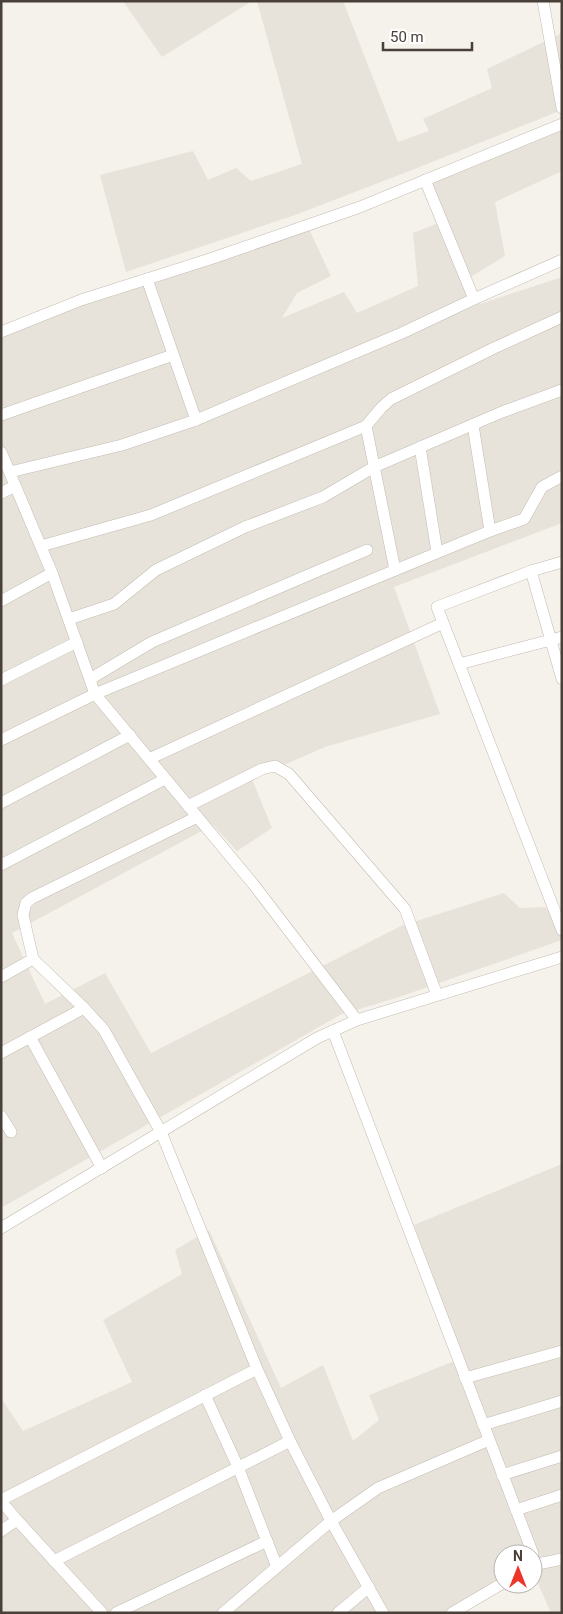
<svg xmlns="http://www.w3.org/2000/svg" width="563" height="1614" font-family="Roboto,sans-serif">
  <rect width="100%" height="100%" fill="#f5f1eb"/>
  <g fill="#e8e3da">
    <polygon points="123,1 252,1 162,57"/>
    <polygon points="257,1 343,1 398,142 429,131 423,119 492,88 487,69 562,33 562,110 412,170 295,215 126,272 100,175 193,151 208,180 236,168 251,181 302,164"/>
    <polygon points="562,126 562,171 495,202 505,256 469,278 480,304 562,277 562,523 394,587 440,714 325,747 252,779 272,828 237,851 213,825 12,933 45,1004 105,973 151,1053 401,926 504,893 520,908 545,907 562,930 562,940 399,997 340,1015 1,1208 1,334 307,225 331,276 297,293 282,318 344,292 357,313 418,286 413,233 441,222 429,181"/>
    <polygon points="562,1164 562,1613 551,1613 533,1572 533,1554 503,1554 503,1584 511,1584 463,1613 1,1613 1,1398 23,1431 132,1382 103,1320 182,1274 175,1250 209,1230 281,1388 323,1365 353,1441 379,1420 369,1395 462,1358 414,1225"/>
  </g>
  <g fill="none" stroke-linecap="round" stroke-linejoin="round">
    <defs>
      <g id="minor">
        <polyline points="543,1 562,108"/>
        <polyline points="425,180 474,299"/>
        <polyline points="147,279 196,420"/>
        <polyline points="1,332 81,300 213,258 360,207 562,124"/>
        <polyline points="1,415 173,355"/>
        <polyline points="473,425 490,531"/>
        <polyline points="366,426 395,570"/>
        <polyline points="420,447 437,552"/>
        <polyline points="1,452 52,573 95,694 254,885 357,1020"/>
        <polyline points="10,472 122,445 196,420 402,333 474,299 562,260"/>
        <polyline points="1,493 15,486"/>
        <polyline points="41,546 151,515 366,426 381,408 391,399 494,348 562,317"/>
        <polyline points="562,562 531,571 437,607 562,930"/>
        <polyline points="531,571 562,679"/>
        <polyline points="1,601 52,573"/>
        <polyline points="69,619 114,604 156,570 245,527 323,497 374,467 502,412 562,390"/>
        <polyline points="459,664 562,637"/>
        <polyline points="90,679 152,642 367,550"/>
        <polyline points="1,680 77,642"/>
        <polyline points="1,740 95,694 490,531 524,519 542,487 562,476"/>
        <polyline points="149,759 443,623"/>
        <polyline points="1,803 130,735"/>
        <polyline points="188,806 262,769 275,766 289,774 405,909 437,995"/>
        <polyline points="197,817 32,898 26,903 23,915 33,959 84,1008 104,1030 161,1132 257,1369 290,1441 331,1521 383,1613"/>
        <polyline points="1,865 165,779"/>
        <polyline points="1,977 33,959"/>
        <polyline points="333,1031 533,1554"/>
        <polyline points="30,1037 102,1168"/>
        <polyline points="1,1053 84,1008"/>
        <polyline points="1,1116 11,1132"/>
        <polyline points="1,1228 317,1038 357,1020 562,957"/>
        <polyline points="465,1378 562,1351"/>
        <polyline points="205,1395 238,1467 277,1567"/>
        <polyline points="483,1425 562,1401"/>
        <polyline points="502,1475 562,1456"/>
        <polyline points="1,1500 257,1369"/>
        <polyline points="1,1501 17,1520 102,1613"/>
        <polyline points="516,1510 562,1495"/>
        <polyline points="1,1531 17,1520"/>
        <polyline points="54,1561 290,1441"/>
        <polyline points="533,1565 562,1559"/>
        <polyline points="116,1613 267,1541"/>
        <polyline points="223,1613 331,1521 378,1488 489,1440"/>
        <polyline points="338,1613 369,1587"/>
        <polyline points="452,1613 503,1583"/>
      </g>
    </defs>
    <use href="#minor" stroke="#c3bbb1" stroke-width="12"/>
    <use href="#minor" stroke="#fff" stroke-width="11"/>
  </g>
  <rect width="563" height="1614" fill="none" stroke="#494139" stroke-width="5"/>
  <g transform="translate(518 1569)"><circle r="24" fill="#ffffff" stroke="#b6b3b0"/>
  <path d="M0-4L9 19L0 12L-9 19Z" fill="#ee3529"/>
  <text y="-8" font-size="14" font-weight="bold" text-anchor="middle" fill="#494139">N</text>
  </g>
  <path d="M383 42v8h89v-8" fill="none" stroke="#494139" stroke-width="2.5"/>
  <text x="390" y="42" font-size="15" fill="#494139" stroke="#ffffff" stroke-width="4" paint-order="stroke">50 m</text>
</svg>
